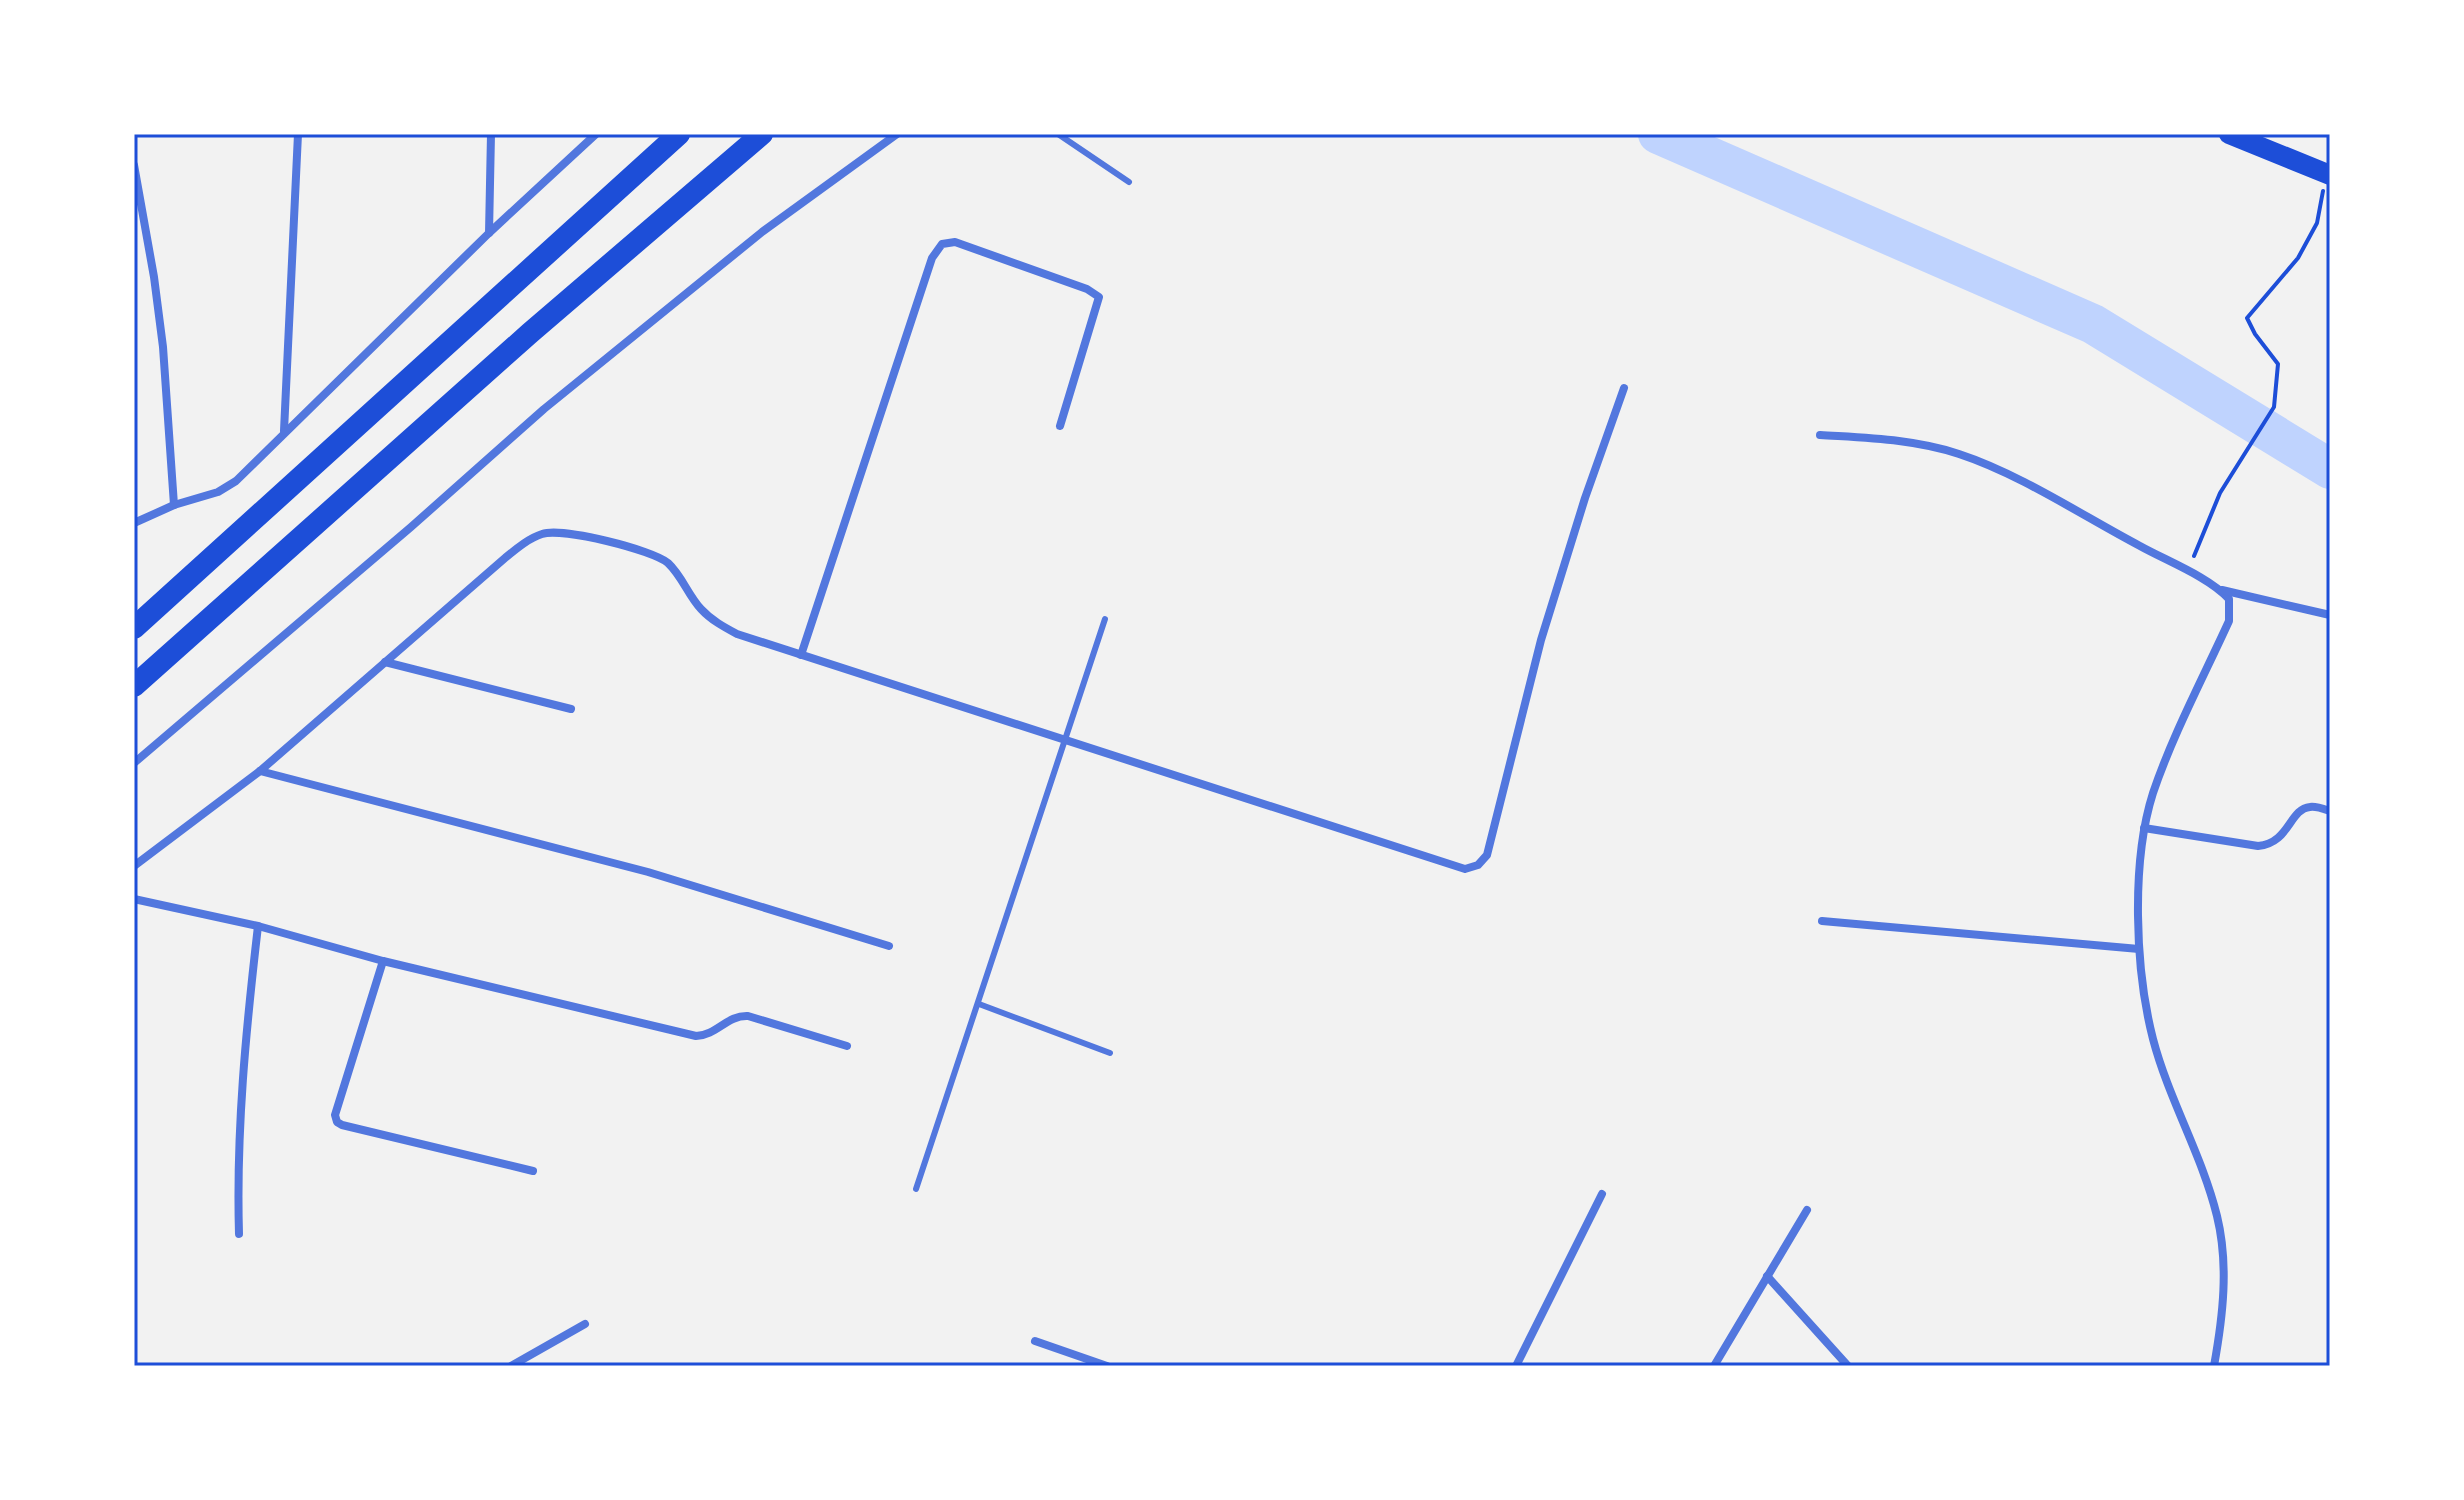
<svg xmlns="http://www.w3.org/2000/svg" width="2464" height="1500" font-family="Mulish,sans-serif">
  <rect width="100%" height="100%" fill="#f2f2f2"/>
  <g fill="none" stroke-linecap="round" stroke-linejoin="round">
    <polyline stroke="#bfd3fe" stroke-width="40" points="1658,134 2093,324 2330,469"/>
    <polyline stroke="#1d4ed8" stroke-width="4" points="2194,556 2220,493 2274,407 2278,364 2255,334 2247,318 2298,258 2317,223 2323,191"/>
    <g stroke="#5277de" stroke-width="6">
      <polyline points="1058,134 1129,182"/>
      <polyline points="979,1004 1110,1053"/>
      <polyline points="916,1189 1105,619"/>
    </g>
    <g stroke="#5277de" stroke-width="8">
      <polyline points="134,165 154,277 163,347 174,505"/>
      <polyline points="489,233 491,134"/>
      <polyline points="284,431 298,134"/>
      <path d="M 1820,435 C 1866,438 1914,439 1959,454 C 2020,474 2083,516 2140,546 C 2167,561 2209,577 2229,599 L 2229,621 C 2203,678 2173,734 2153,793 C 2131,862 2135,969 2153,1039 C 2169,1100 2202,1155 2217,1216 C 2229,1265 2223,1316 2214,1366"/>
      <polyline points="134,523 174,505 218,492 236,481 489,233 596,134"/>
      <polyline points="2222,590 2330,615"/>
      <polyline points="801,655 932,258 942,244 955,242 1087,289 1099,297 1060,426"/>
      <polyline points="385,662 571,709"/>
      <polyline points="134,763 411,527 544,409 762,232 897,134"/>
      <polyline points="260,771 648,872 889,946"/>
      <path d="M 2144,828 L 2258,846 C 2290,843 2289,809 2310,807 C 2316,806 2324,809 2330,811"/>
      <path d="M 134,866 L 260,771 L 505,558 C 516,549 529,538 542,534 C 562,527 653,550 668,563 C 682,576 688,595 701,609 C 711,620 724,627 737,634 L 1465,869 L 1478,865 L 1487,855 L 1541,640 L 1585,498 L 1624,388"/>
      <path d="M 134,899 L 258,926 L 383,961 L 696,1036 C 717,1035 727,1015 748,1016 L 847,1046"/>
      <polyline points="1822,921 2139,949"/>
      <polyline points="383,961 335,1115 337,1122 342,1125 533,1171"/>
      <path d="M 239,1234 C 236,1131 246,1029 258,926"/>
      <polyline points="1767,1276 1848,1366"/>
      <polyline points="1035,1341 1107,1366"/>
      <polyline points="511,1366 585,1324"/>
      <polyline points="1516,1366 1602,1194"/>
      <polyline points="1714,1366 1807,1210"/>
    </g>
    <polyline stroke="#1d4ed8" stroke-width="20" points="2229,134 2330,175"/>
    <g stroke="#1d4ed8" stroke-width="22">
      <polyline points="134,628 679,134"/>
      <polyline points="134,686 530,333 762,134"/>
    </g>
  </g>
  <rect width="2464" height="1500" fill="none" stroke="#ffffff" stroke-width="272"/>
  <rect x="136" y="136" width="2192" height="1228" fill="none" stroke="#1d4ed8" stroke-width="3"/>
</svg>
